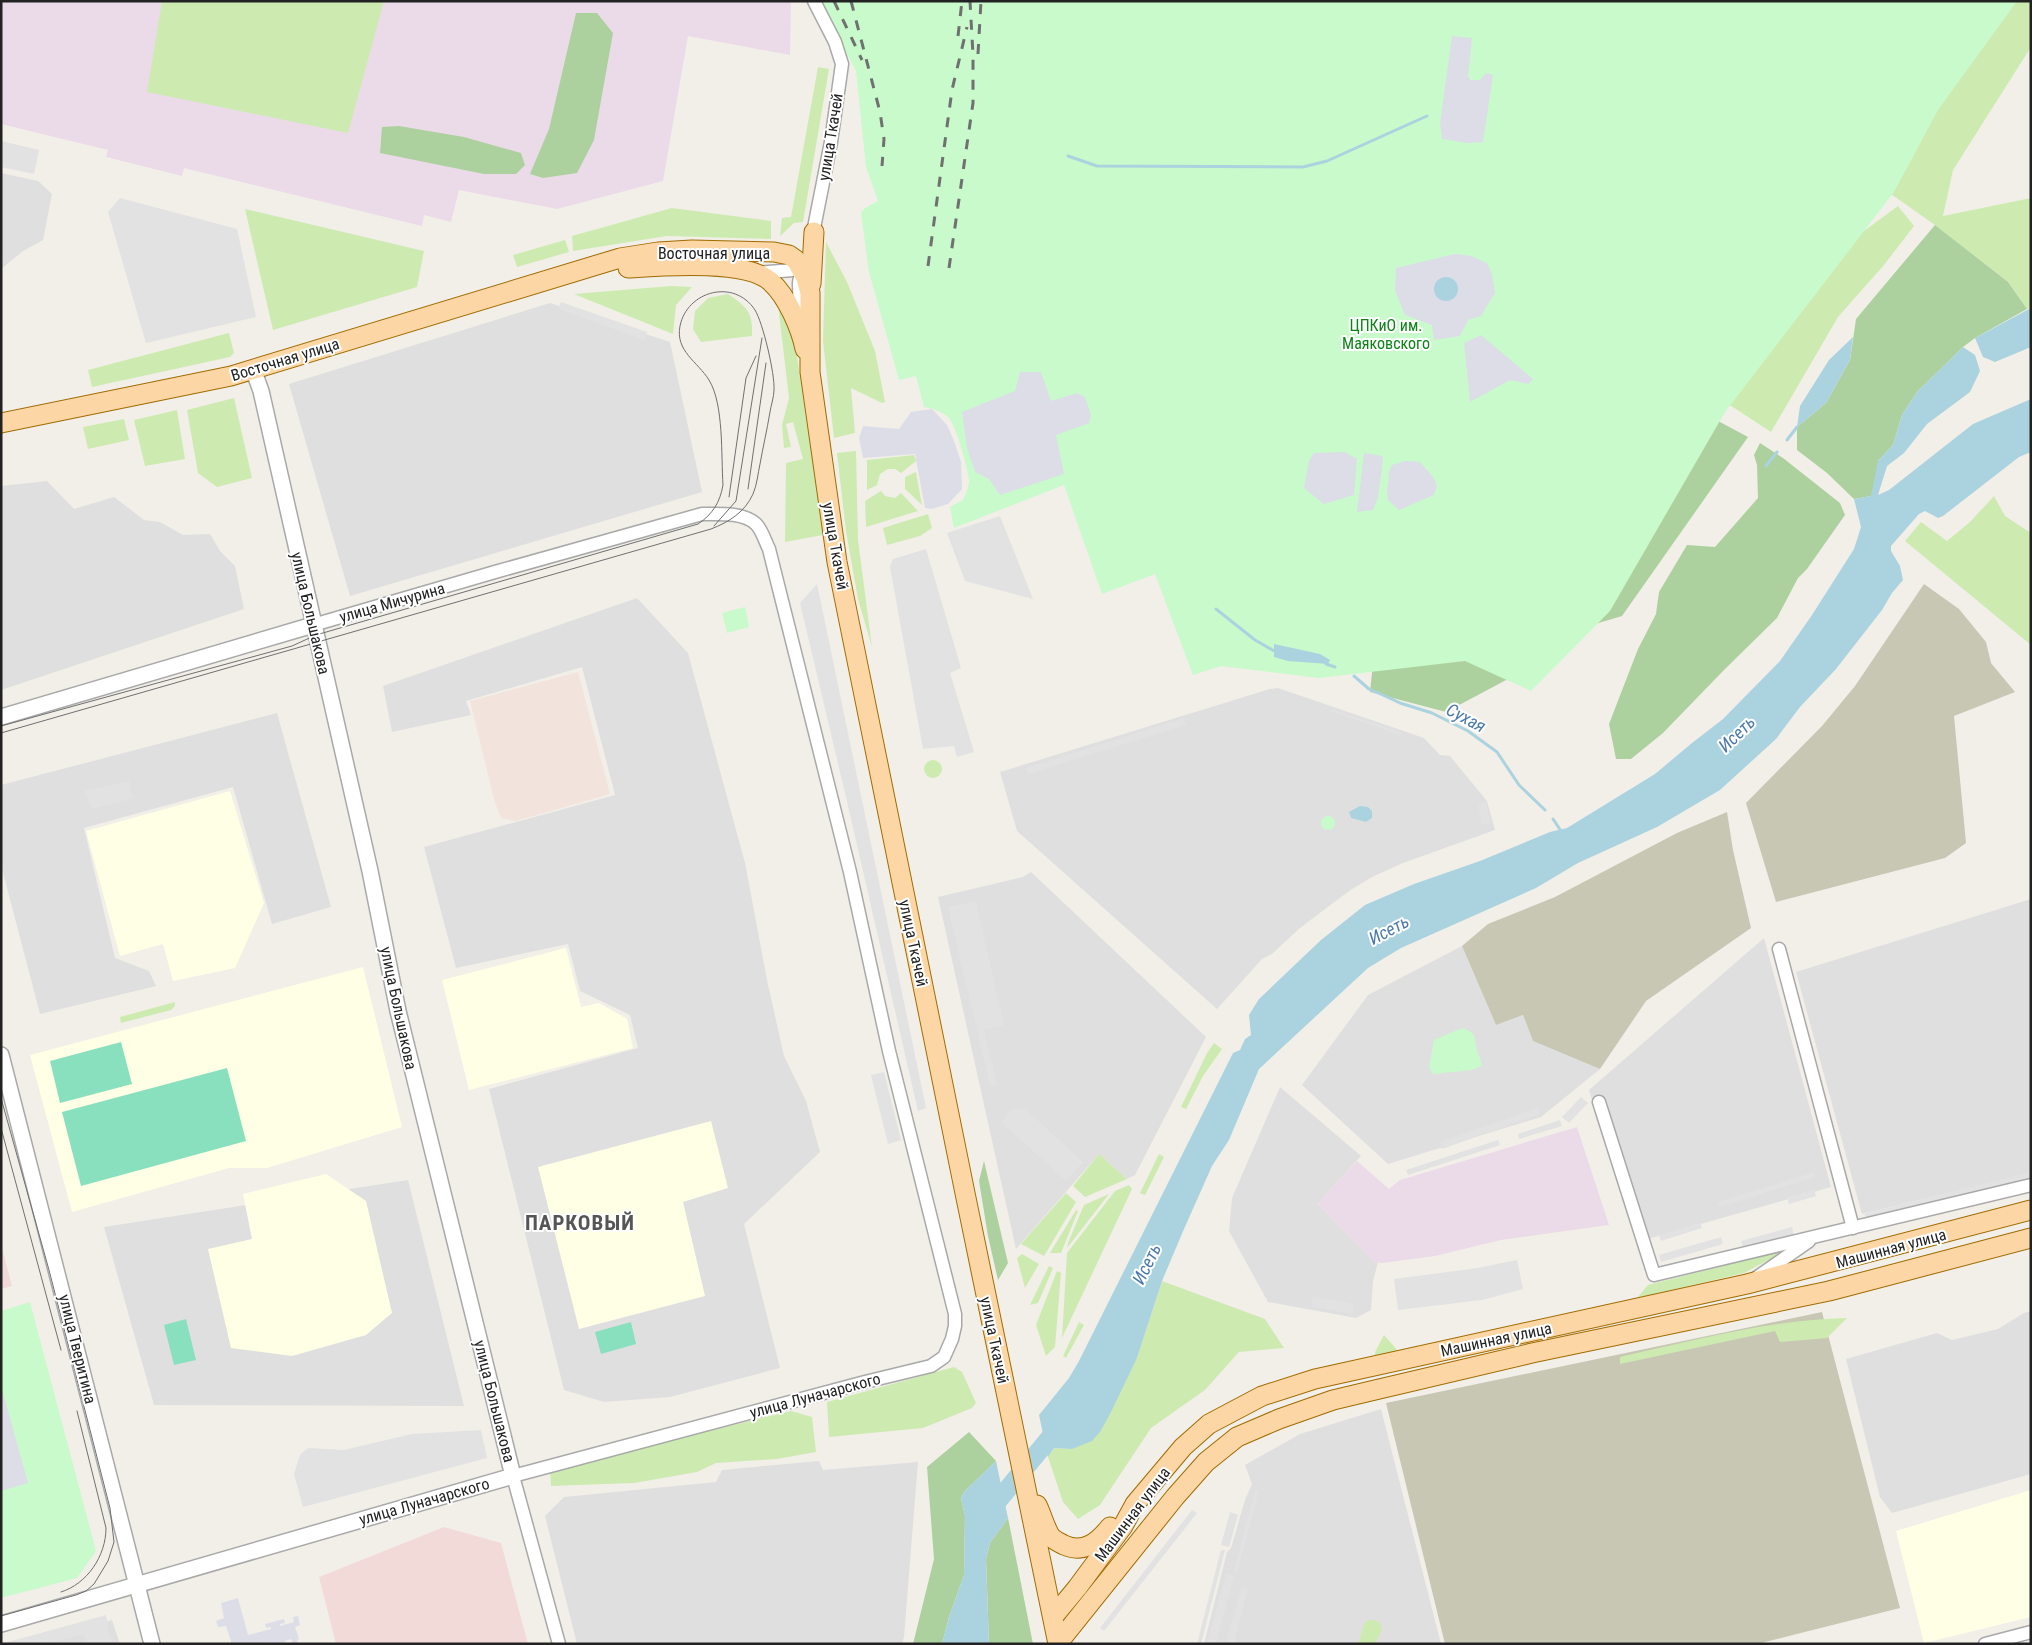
<svg xmlns="http://www.w3.org/2000/svg" width="2032" height="1645" font-family="'Roboto Condensed',sans-serif">
  <rect width="100%" height="100%" fill="#f2efe9"/>
  <g fill="#e0dfdf">
    <polygon points="1,173 38,181 52,194 43,240 23,251 1,269"/>
    <polygon points="550,303 670,342 702,492 350,596 289,384"/>
    <polygon points="47,481 74,509 114,497 144,520 160,522 183,535 210,534 220,551 235,566 244,609 1,690 1,486"/>
    <polygon points="637,598 688,653 745,863 767,980 784,1056 806,1101 820,1152 744,1224 780,1368 670,1397 604,1402 564,1390 489,1089 638,1048 630,1015 580,991 568,944 456,968 424,847 615,795 582,667 466,701 471,715 392,732 383,686"/>
    <polygon points="1278,688 1424,738 1440,755 1450,756 1487,801 1495,830 1403,863 1372,877 1349,891 1300,928 1272,954 1262,959 1217,1009 1017,831 1000,772 1270,689"/>
    <polygon points="277,713 331,907 272,924 233,787 84,828 115,958 149,971 156,986 40,1014 1,865 1,785"/>
    <polygon points="1031,872 1206,1037 1135,1175 1127,1179 1099,1154 1016,1249 938,897 1023,877"/>
    <polygon points="2031,899 2031,1173 1862,1214 1796,972"/>
    <polygon points="1764,938 1831,1187 1637,1242 1589,1090"/>
    <polygon points="1462,946 1496,1025 1523,1015 1533,1041 1600,1069 1541,1117 1388,1164 1302,1085 1368,995"/>
    <polygon points="1280,1087 1361,1156 1318,1204 1375,1262 1378,1262 1373,1281 1371,1310 1356,1318 1268,1302 1229,1231 1232,1198"/>
    <polygon points="408,1180 464,1406 154,1405 104,1227"/>
    <polygon points="2031,1311 2031,1474 1892,1513 1880,1497 1846,1359 1937,1333 1952,1340 1998,1329 2024,1313"/>
    <polygon points="1381,1409 1441,1644 1204,1644 1227,1552 1231,1548 1245,1500 1252,1484 1245,1465 1300,1434"/>
    <polygon points="819,1461 823,1470 918,1462 904,1637 902,1644 577,1644 545,1516 564,1497 716,1482 722,1470"/>
    <polygon points="112,1620 120,1644 30,1644"/>
  </g>
  <g fill="#f2dad9">
    <polygon points="1,1244 12,1286 1,1289"/>
    <polygon points="444,1527 501,1543 528,1644 336,1644 319,1577"/>
  </g>
  <g fill="#ebdbe8">
    <polygon points="1,1 791,1 790,55 688,36 663,181 557,209 459,190 451,222 424,215 422,226 184,168 182,176 106,157 108,150 1,124"/>
    <polygon points="1577,1127 1609,1225 1501,1240 1435,1256 1382,1263 1375,1262 1318,1204 1357,1161 1389,1189 1400,1180"/>
  </g>
  <g fill="#ffffe5">
    <polygon points="230,791 264,903 235,968 173,981 163,944 120,956 86,831"/>
    <polygon points="566,948 581,1007 599,1003 627,1019 633,1048 469,1090 442,980"/>
    <polygon points="363,967 402,1127 267,1168 229,1168 72,1212 30,1055"/>
    <polygon points="711,1121 728,1188 683,1202 705,1296 579,1329 538,1167"/>
    <polygon points="326,1174 366,1201 392,1313 366,1335 292,1356 231,1348 208,1249 252,1239 243,1194"/>
    <polygon points="2031,1490 2031,1617 1924,1643 1896,1531"/>
  </g>
  <polygon fill="#f3e3dd" points="578,672 610,794 516,821 501,818 495,803 470,701"/>
  <g fill="#c7c7b4">
    <polygon points="1924,584 1959,609 1986,642 1991,663 2015,692 1954,716 1966,843 1945,858 1776,902 1746,803 1822,726 1855,686"/>
    <polygon points="1727,812 1733,850 1751,928 1646,1001 1600,1069 1533,1041 1523,1015 1496,1025 1462,946 1488,924 1555,897 1677,833"/>
    <polygon points="1822,1312 1900,1608 1757,1644 1445,1644 1386,1403"/>
  </g>
  <g fill="#cdebb0">
    <polygon points="162,1 384,1 348,133 147,92"/>
    <polygon points="1977,1 2031,1 2031,47 1953,170 1943,216 2031,198 2031,308 2027,309 2008,282 1935,225 1881,187"/>
    <polygon points="818,67 829,69 803,222 794,223 780,236 782,218 791,217"/>
    <polygon points="1898,206 1914,226 1884,265 1838,317 1771,432 1719,398 1849,242"/>
    <polygon points="672,208 771,221 771,239 667,236 573,251 572,236"/>
    <polygon points="245,209 424,251 417,287 273,330"/>
    <polygon points="565,240 569,252 517,267 513,255"/>
    <polygon points="826,242 847,282 875,351 885,402 882,403 851,388 855,433 834,438 823,341"/>
    <polygon points="671,286 692,287 676,305 673,334 574,294"/>
    <path d="M 728,294 C 747,307 753,312 752,336 L 701,342 L 693,329 L 695,311 L 708,298 Z"/>
    <polygon points="777,296 794,335 823,535 785,542 786,463 803,459 793,422 786,424 791,447 784,448 782,425 789,398"/>
    <polygon points="229,333 234,353 230,357 92,387 88,370"/>
    <polygon points="234,398 252,478 217,487 198,473 187,410"/>
    <polygon points="177,410 185,459 145,466 134,420"/>
    <polygon points="124,419 129,440 88,449 83,427"/>
    <polygon points="856,451 858,540 872,647 858,599 846,531 837,453"/>
    <polygon points="914,455 916,461 901,473 895,469 888,469 880,474 877,485 867,490 867,460"/>
    <polygon points="916,472 922,505 905,489 905,477"/>
    <polygon points="881,491 885,496 895,498 901,493 918,511 866,527 865,501"/>
    <polygon points="1994,496 2005,516 2031,533 2031,645 1905,541 1921,522 1947,541 1970,522"/>
    <polygon points="928,514 932,528 920,536 887,545 883,528"/>
    <circle cx="933" cy="769" r="9"/>
    <polygon points="175,1002 175,1006 171,1010 121,1023 120,1017"/>
    <polygon points="1214,1043 1222,1049 1203,1076 1186,1109 1181,1107 1207,1053"/>
    <polygon points="1099,1154 1127,1179 1085,1197 1073,1186"/>
    <polygon points="1159,1154 1164,1157 1145,1195 1140,1193"/>
    <polygon points="1129,1185 1132,1189 1062,1338 1067,1253 1115,1191"/>
    <polygon points="1066,1193 1076,1202 1044,1256 1021,1244"/>
    <polygon points="1109,1194 1067,1248 1067,1249 1068,1243 1084,1205"/>
    <polygon points="1076,1210 1078,1211 1061,1253 1050,1253"/>
    <polygon points="1789,1249 1744,1273 1637,1298 1648,1285"/>
    <polygon points="1022,1254 1039,1264 1025,1288 1017,1258"/>
    <polygon points="1049,1266 1053,1268 1038,1303 1030,1305"/>
    <polygon points="1057,1271 1061,1273 1055,1347 1046,1356 1036,1325"/>
    <polygon points="1162,1281 1265,1319 1284,1348 1239,1352 1205,1390 1151,1428 1100,1505 1078,1519 1063,1502 1048,1457 1054,1448 1072,1449 1137,1358"/>
    <path d="M 1847,1318 L 1827,1338 L 1780,1342 L 1775,1331 L 1620,1364 L 1620,1357 C 1695,1340 1770,1320 1847,1318 Z"/>
    <polygon points="1079,1322 1084,1325 1066,1358 1063,1356"/>
    <polygon points="1384,1335 1399,1352 1374,1357 1376,1350"/>
    <polygon points="954,1367 962,1372 976,1403 972,1408 923,1428 829,1437 827,1402"/>
    <polygon points="791,1411 812,1417 816,1452 777,1459 716,1463 697,1472 634,1483 551,1486 550,1470"/>
    <polygon points="1369,1620 1374,1620 1380,1623 1382,1630 1375,1644 1358,1644 1364,1624"/>
  </g>
  <g fill="#add19e">
    <polygon points="576,13 597,13 613,33 594,140 577,173 543,178 530,174 549,129"/>
    <polygon points="399,126 464,137 521,153 525,165 516,174 484,174 380,153 382,127"/>
    <polygon points="1935,225 2008,282 2027,309 1975,338 1963,347 1917,392 1902,415 1893,445 1878,461 1878,495 1854,499 1827,473 1797,450 1797,427 1826,403 1850,360 1856,319"/>
    <polygon points="1690,406 1748,437 1622,616 1558,635 1523,671 1446,712 1370,692 1378,615"/>
    <polygon points="1760,443 1783,458 1840,503 1845,515 1807,569 1798,578 1777,618 1724,670 1663,733 1631,759 1616,759 1609,724 1638,649 1656,614 1659,592 1687,545 1715,547 1758,498 1757,465 1754,455"/>
    <polygon points="984,1161 1008,1263 998,1280 988,1236 979,1181"/>
    <polygon points="969,1432 996,1461 965,1491 961,1498 965,1516 964,1575 949,1617 942,1644 913,1644 934,1559 927,1467"/>
    <polygon points="1008,1518 1033,1644 989,1644 986,1559 990,1543"/>
  </g>
  <g fill="#c8facc">
    <path d="M 819,1 L 2017,1 L 1938,110 L 1894,192 L 1725,412 L 1610,611 L 1531,691 L 1465,661 L 1319,678 L 1221,666 L 1193,675 L 1155,574 L 1102,594 L 1064,485 L 954,528 L 950,507 L 963,500 C 965,495 969,488 969,482 C 969,471 956,426 949,418 C 942,411 933,409 924,407 L 916,376 L 899,380 L 869,272 L 861,213 L 865,208 L 878,201 L 866,167 L 856,71 Z"/>
    <polygon points="745,607 749,627 727,633 722,613"/>
    <circle cx="1328" cy="823" r="7"/>
    <path d="M 1462,1028 C 1479,1034 1473,1038 1477,1050 C 1479,1057 1481,1059 1482,1066 L 1472,1070 L 1433,1074 L 1429,1067 L 1434,1040 Z"/>
    <polygon points="30,1302 96,1551 77,1578 1,1598 1,1311"/>
  </g>
  <g fill="#88e0be">
    <polygon points="121,1042 132,1084 60,1103 50,1061"/>
    <polygon points="227,1068 246,1141 81,1186 62,1112"/>
    <polygon points="186,1319 196,1360 174,1365 164,1325"/>
    <polygon points="631,1322 636,1344 601,1354 595,1332"/>
  </g>
  <g fill="#e2e2e2">
    <polygon points="1,141 39,150 34,174 1,167"/>
    <polygon points="120,198 237,229 256,317 146,343 108,212"/>
    <polygon points="561,302 647,332 645,340 558,309"/>
    <polygon points="1000,516 1033,599 965,581 947,533"/>
    <polygon points="926,549 961,668 950,673 974,752 957,757 954,746 923,749 890,567 893,559"/>
    <polygon points="817,584 926,1108 918,1111 846,797 800,603"/>
    <polygon points="1331,709 1401,732 1400,735 1330,711"/>
    <polygon points="1184,718 1186,725 1028,774 1026,768"/>
    <polygon points="129,781 133,798 92,809 84,791"/>
    <polygon points="1486,802 1491,823 1482,825 1478,804"/>
    <polygon points="976,901 1004,1025 984,1030 997,1085 990,1086 948,907"/>
    <polygon points="884,1072 901,1140 888,1144 871,1075"/>
    <polygon points="1581,1097 1588,1103 1569,1123 1562,1117"/>
    <polygon points="1024,1108 1083,1162 1066,1181 1001,1122 1011,1110"/>
    <polygon points="1538,1108 1540,1114 1442,1149 1440,1142"/>
    <polygon points="1560,1120 1562,1126 1519,1139 1518,1134"/>
    <polygon points="1498,1140 1500,1145 1408,1175 1406,1170"/>
    <polygon points="1814,1172 1815,1177 1720,1207 1718,1202"/>
    <polygon points="2031,1172 2031,1181 1869,1221 1864,1214"/>
    <polygon points="1814,1189 1816,1196 1789,1204 1787,1197"/>
    <polygon points="1700,1223 1702,1228 1661,1241 1659,1235"/>
    <polygon points="1792,1227 1794,1236 1744,1250 1741,1241"/>
    <polygon points="1721,1237 1723,1244 1661,1262 1659,1255"/>
    <polygon points="1517,1260 1523,1289 1482,1300 1398,1310 1394,1279 1478,1268"/>
    <polygon points="1313,1296 1354,1304 1352,1314 1311,1306"/>
    <polygon points="481,1430 487,1458 303,1507 294,1474 300,1455 308,1448 344,1450 412,1434"/>
    <polygon points="1255,1490 1259,1491 1237,1573 1234,1572"/>
    <polygon points="1192,1510 1197,1513 1104,1631 1100,1628"/>
    <polygon points="1230,1512 1238,1515 1229,1547 1221,1545"/>
    <polygon points="1221,1550 1225,1550 1201,1644 1197,1644"/>
    <polygon points="1226,1574 1234,1576 1216,1644 1207,1644"/>
    <polygon points="1241,1587 1248,1589 1234,1644 1226,1644"/>
    <polygon points="106,1615 110,1637 122,1644 87,1644 84,1634 47,1644 1,1644"/>
  </g>
  <g fill="#dddde8">
    <polygon points="1452,36 1472,38 1468,76 1470,80 1480,80 1486,73 1493,75 1483,142 1467,143 1442,139 1440,123"/>
    <polygon points="1455,254 1471,256 1487,263 1492,274 1495,293 1481,316 1468,320 1460,336 1434,340 1432,325 1405,315 1395,290 1396,268"/>
    <polygon points="1481,335 1533,379 1528,384 1510,380 1470,402 1464,343"/>
    <polygon points="1020,372 1041,372 1051,401 1077,393 1085,397 1091,415 1089,423 1056,435 1064,474 1000,495 989,479 975,472 967,448 962,412 1015,391"/>
    <polygon points="932,409 947,425 954,441 961,462 962,489 948,504 932,509 925,508 915,454 863,458 859,438 863,426 899,429 911,412"/>
    <polygon points="1345,452 1357,459 1354,495 1324,504 1304,488 1309,460 1314,453"/>
    <polygon points="1364,453 1383,456 1382,468 1378,497 1373,510 1357,512"/>
    <polygon points="1406,461 1420,462 1433,477 1437,486 1434,495 1399,510 1388,500 1387,490 1389,477 1388,474 1392,465"/>
    <polygon points="2,1389 28,1483 1,1491 1,1390"/>
    <polygon points="238,1598 248,1635 271,1629 271,1627 266,1628 265,1624 284,1619 285,1623 280,1624 280,1626 294,1622 293,1617 298,1616 300,1625 295,1627 299,1639 297,1640 298,1644 293,1644 291,1639 285,1641 286,1644 270,1644 270,1642 263,1644 232,1644 226,1626 218,1627 216,1621 224,1618 221,1603"/>
  </g>
  <g fill="#aad3df">
    <circle cx="1446" cy="289" r="12"/>
    <polygon points="2031,308 2031,347 1995,362 1983,357 1975,338"/>
    <polygon points="1853,337 1850,360 1826,403 1797,427 1800,406 1829,360"/>
    <polygon points="1963,347 1975,355 1980,371 1970,392 1927,424 1904,453 1887,466 1878,495 1889,490 1973,424 2031,399 2031,452 2019,457 1943,516 1938,518 1925,511 1919,514 1891,546 1891,551 1900,566 1903,580 1892,593 1882,610 1836,669 1800,707 1776,739 1720,790 1657,827 1578,863 1536,888 1401,948 1368,968 1259,1069 1229,1140 1212,1166 1184,1229 1162,1281 1137,1358 1110,1414 1100,1432 1092,1441 1072,1449 1054,1448 1048,1457 1039,1415 1069,1378 1079,1361 1233,1053 1240,1050 1245,1039 1251,1035 1249,1015 1259,999 1321,940 1365,905 1414,884 1480,861 1550,832 1567,828 1655,774 1692,743 1723,719 1780,661 1812,615 1854,549 1861,527 1854,499 1871,496 1878,461 1893,445 1902,415 1917,392"/>
    <polygon points="1274,644 1320,654 1330,660 1328,664 1288,661 1274,657"/>
    <polygon points="1360,806 1368,807 1372,811 1372,818 1366,822 1351,818 1349,812"/>
    <polygon points="996,1461 1008,1518 990,1543 986,1559 989,1644 942,1644 949,1617 964,1575 965,1516 961,1498 965,1491"/>
  </g>
  <g fill="none" stroke-linecap="round" stroke-linejoin="round">
    <g stroke="#aad3df" stroke-width="3">
      <polyline points="1068,156 1097,166 1303,167 1327,161 1427,116"/>
      <polyline points="1787,440 1797,427"/>
      <polyline points="1766,466 1777,452"/>
      <polyline points="1216,609 1255,640 1276,652"/>
      <polyline points="1326,664 1335,667"/>
      <polyline points="1354,676 1369,689 1385,696 1400,703 1432,713 1468,731 1497,752 1519,785 1545,810"/>
      <polyline points="1553,819 1561,831"/>
    </g>
    <polyline stroke="#aad3df" stroke-width="19" points="987,1514 1062,1423"/>
    <defs>
      <g id="minor">
        <polyline points="812,238 831,142 842,64 835,42 814,1"/>
        <polyline points="756,273 793,270 801,267"/>
        <polyline points="800,323 799,283 801,270"/>
        <path d="M 313,625 L 495,572 L 702,514 C 718,514 743,512 756,524 C 762,530 765,541 769,549 L 850,872 L 889,1051 L 955,1314 L 955,1326 L 952,1339 L 944,1357 L 931,1366 L 865,1382 L 513,1476 L 559,1644"/>
        <polyline points="1779,949 1853,1228"/>
        <polyline points="1599,1102 1654,1275 2031,1185"/>
        <polyline points="1756,1278 1809,1241"/>
        <polyline points="1985,1644 2031,1632"/>
      </g>
      <g id="tertiary">
        <polyline points="1,717 313,625"/>
        <polyline points="1,1055 152,1644"/>
        <polyline points="1,1624 513,1476 398,1011 370,871 261,391 253,369"/>
      </g>
      <g id="primary">
        <path d="M 628,268 C 660,266 747,259 771,282 C 787,296 801,329 805,349"/>
        <polyline points="811,284 814,232"/>
        <polyline points="1,423 231,376 620,258 658,252 692,250 774,252 789,255 796,260 806,278 810,293 810,372 837,562 966,1198 1058,1644"/>
        <path d="M 1037,1505 C 1042,1515 1045,1528 1051,1537 C 1054,1540 1060,1543 1064,1545 C 1084,1554 1098,1542 1110,1527"/>
        <polyline points="1053,1617 1077,1588 1123,1526 1135,1504 1183,1447 1209,1424 1262,1396 1315,1379 1747,1284 2031,1210"/>
        <polyline points="1058,1643 1175,1497 1206,1462 1237,1437 1279,1419 1333,1400 1375,1390 1532,1353 1829,1291 2031,1238"/>
      </g>
    </defs>
    <use href="#minor" stroke="#a9a9a9" stroke-width="15"/>
    <use href="#tertiary" stroke="#a9a9a9" stroke-width="18"/>
    <use href="#primary" stroke="#a06b00" stroke-width="21"/>
    <use href="#minor" stroke="#fff" stroke-width="12"/>
    <use href="#tertiary" stroke="#fff" stroke-width="15"/>
    <use href="#primary" stroke="#fcd6a4" stroke-width="19"/>
    <g stroke="#707070" stroke-width="1">
      <polyline points="748,489 766,363"/>
      <polyline points="729,497 746,378 756,356"/>
      <polyline points="714,526 736,501 762,338"/>
      <path d="M 1,726 L 292,646 L 316,635 L 698,524 C 713,514 720,502 723,485 C 721,456 724,404 709,380 C 698,362 675,351 680,326 C 687,291 734,278 755,310 C 763,323 775,374 774,390 C 774,397 771,405 770,412 C 767,430 763,447 760,464 C 758,473 757,485 753,494 C 745,512 729,522 711,529 L 1,733"/>
      <polyline points="1,1098 49,1270 110,1508 114,1542 108,1561 94,1584 86,1591 76,1595 1,1616"/>
      <polyline points="1,1128 61,1350"/>
      <path d="M 61,1592 C 87,1584 106,1556 106,1528 L 77,1411"/>
    </g>
    <g stroke="#707070" stroke-width="3" stroke-dasharray="10 10" stroke-linecap="butt">
      <polyline points="834,1 862,60"/>
      <polyline points="851,1 880,112 884,139 882,166"/>
      <polyline points="958,36 962,1"/>
      <polyline points="978,54 981,1"/>
      <polyline points="928,266 952,90 967,27"/>
      <polyline points="949,268 973,103 973,55 970,1"/>
    </g>
  </g>
  <g text-anchor="middle" stroke-width="4" stroke-linejoin="round" paint-order="stroke">
    <g font-size="16" fill="#222" stroke="#fff">
      <text transform="translate(830 137) rotate(-81)" y="6">улица Ткачей</text>
      <text x="714" y="259">Восточная улица</text>
      <text transform="translate(285 359) rotate(-17)" y="6">Восточная улица</text>
      <text transform="translate(836 546) rotate(80)" y="6">улица Ткачей</text>
      <text transform="translate(392 602) rotate(-16)" y="6">улица Мичурина</text>
      <text transform="translate(311 613) rotate(77)" y="6">улица Большакова</text>
      <text transform="translate(914 943) rotate(78)" y="6">улица Ткачей</text>
      <text transform="translate(399 1008) rotate(78)" y="6">улица Большакова</text>
      <text transform="translate(1891 1248) rotate(-15)" y="6">Машинная улица</text>
      <text transform="translate(1496 1339) rotate(-12)" y="6">Машинная улица</text>
      <text transform="translate(995 1340) rotate(78)" y="6">улица Ткачей</text>
      <text transform="translate(78 1349) rotate(76)" y="6">улица Тверитина</text>
      <text transform="translate(815 1395) rotate(-15)" y="6">улица Луначарского</text>
      <text transform="translate(495 1401) rotate(76)" y="6">улица Большакова</text>
      <text transform="translate(424 1501) rotate(-16)" y="6">улица Луначарского</text>
      <text transform="translate(1132 1514) rotate(-53)" y="6">Машинная улица</text>
    </g>
    <g font-size="16" fill="#0c8416" stroke="#fff">
      <text x="1386" y="331">ЦПКиО им.<tspan x="1386" dy="18">Маяковского</tspan></text>
    </g>
    <g font-size="18" font-style="italic" fill="#4a7aab" stroke="#fff">
      <text transform="translate(1466 718) rotate(28)" y="6">Сухая</text>
      <text transform="translate(1737 734) rotate(-44)" y="6">Исеть</text>
      <text transform="translate(1389 930) rotate(-28)" y="6">Исеть</text>
      <text transform="translate(1147 1264) rotate(-64)" y="6">Исеть</text>
    </g>
    <g font-size="21" font-weight="bold" letter-spacing="1" fill="#555" stroke="#fff">
      <text x="580" y="1230">ПАРКОВЫЙ</text>
    </g>
  </g>
  <rect width="2032" height="1645" fill="none" stroke="#222222" stroke-width="5"/>
</svg>
